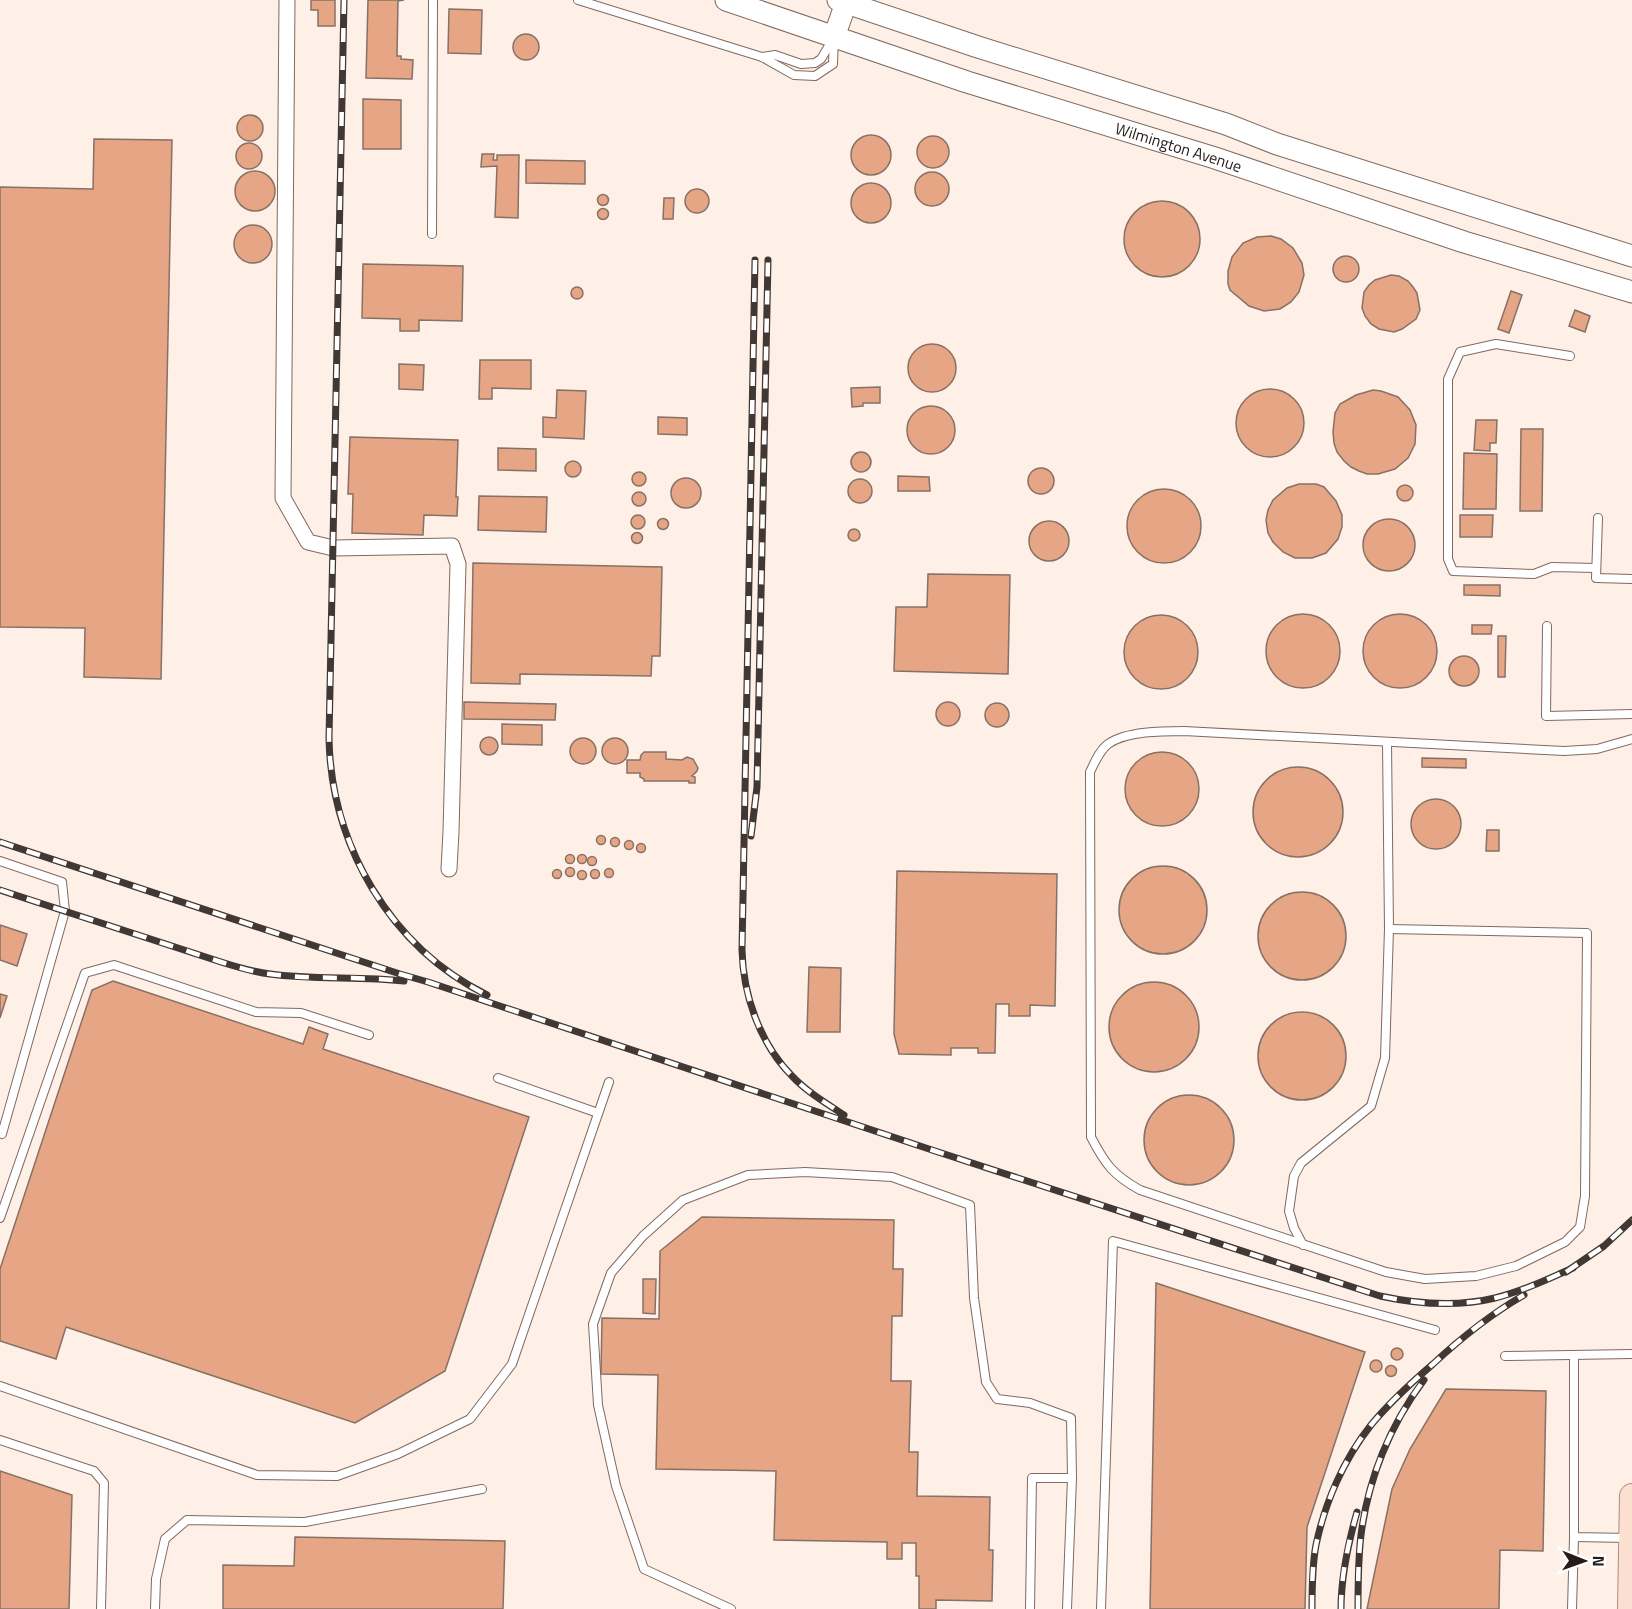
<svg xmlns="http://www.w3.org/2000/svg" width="1632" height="1609" font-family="'Titillium Web',sans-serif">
  <rect width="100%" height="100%" fill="#feefe7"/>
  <g fill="#e6a584" stroke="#877166" stroke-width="1.5">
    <polygon points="311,0 335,0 335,26 318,26 318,10 311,10"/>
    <polygon points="368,0 404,0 398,1 397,56 401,56 401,59 413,60 412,79 366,78"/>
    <polygon points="449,9 482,10 481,54 448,53"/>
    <circle cx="526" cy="47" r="13"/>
    <polygon points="363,99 401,100 401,149 363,149"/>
    <circle cx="250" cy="128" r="13"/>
    <circle cx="871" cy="155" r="20"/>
    <circle cx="933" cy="152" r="16"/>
    <polygon points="94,139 172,140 161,679 84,677 85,628 0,627 0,187 93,189"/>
    <circle cx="249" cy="156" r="13"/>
    <polygon points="482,154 494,154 493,160 497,160 497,155 519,155 518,218 495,217 497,166 481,167"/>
    <polygon points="526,160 585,161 585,184 526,183"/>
    <circle cx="255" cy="191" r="20"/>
    <circle cx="932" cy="189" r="17"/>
    <circle cx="871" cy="203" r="20"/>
    <circle cx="697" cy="201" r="12"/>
    <circle cx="603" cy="200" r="5.5"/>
    <polygon points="664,198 674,198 673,219 663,219"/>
    <circle cx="1162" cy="239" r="38"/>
    <circle cx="603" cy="214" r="5.5"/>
    <circle cx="253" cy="244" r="19"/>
    <polygon points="1271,236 1281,239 1293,248 1302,263 1304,275 1299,292 1291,302 1280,309 1264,311 1249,306 1230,290 1228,284 1228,271 1232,257 1243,243 1257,237"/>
    <circle cx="1346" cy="269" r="13"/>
    <polygon points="363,264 463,266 462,321 419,320 419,331 400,331 400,319 362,318"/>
    <polygon points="1391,275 1399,276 1408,281 1413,287 1417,293 1420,310 1416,319 1402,329 1394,332 1379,329 1371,324 1365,316 1362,308 1364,292 1369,285 1375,280"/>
    <circle cx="577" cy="293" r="6"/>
    <polygon points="1511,291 1522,295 1509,333 1498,329"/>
    <polygon points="1575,310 1590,316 1585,332 1569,326"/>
    <circle cx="932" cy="368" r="24"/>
    <polygon points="480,360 531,360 531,389 492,388 492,399 479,399"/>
    <polygon points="399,364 424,365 423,390 399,389"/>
    <polygon points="880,387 880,403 863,403 863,406 852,407 851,388"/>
    <circle cx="1270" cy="423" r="34"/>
    <polygon points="557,390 586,391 584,439 543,437 543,417 556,418"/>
    <polygon points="1373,390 1381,391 1398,397 1410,410 1416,425 1415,444 1408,458 1395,469 1378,474 1367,474 1359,471 1351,467 1344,461 1337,452 1334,443 1333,432 1335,413 1340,404 1356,395"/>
    <circle cx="931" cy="430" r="24"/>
    <polygon points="658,417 687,418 687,435 658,434"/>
    <polygon points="1476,420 1497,420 1496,443 1490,443 1490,451 1474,450"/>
    <polygon points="1521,429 1543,429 1542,511 1520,511"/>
    <polygon points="350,437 458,440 456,497 458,497 457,516 424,515 423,535 352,533 353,494 348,494"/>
    <polygon points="498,448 536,449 536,471 498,470"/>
    <circle cx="861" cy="462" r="10"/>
    <polygon points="1464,453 1497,454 1496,509 1463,509"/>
    <circle cx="573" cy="469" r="8"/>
    <circle cx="1041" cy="481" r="13"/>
    <circle cx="639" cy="479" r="7"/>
    <polygon points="898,476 929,477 930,491 898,491"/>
    <circle cx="686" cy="493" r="15"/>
    <circle cx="860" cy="491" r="12"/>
    <polygon points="1299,484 1316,484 1324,487 1336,501 1342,515 1342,527 1338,539 1326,553 1312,558 1295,558 1283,552 1273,542 1268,533 1266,520 1268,510 1273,500 1287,488"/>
    <circle cx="1405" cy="493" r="8"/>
    <circle cx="1164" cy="526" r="37"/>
    <circle cx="639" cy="499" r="7"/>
    <polygon points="479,496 547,497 546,532 478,530"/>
    <polygon points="1460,515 1493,515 1492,537 1460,537"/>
    <circle cx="638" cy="522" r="7"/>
    <circle cx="663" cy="524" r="5.5"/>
    <circle cx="1389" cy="545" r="26"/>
    <circle cx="1049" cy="541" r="20"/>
    <circle cx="854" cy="535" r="6"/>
    <circle cx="637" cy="538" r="5.5"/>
    <polygon points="473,563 662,567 660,656 652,656 651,676 520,674 520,684 471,683"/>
    <polygon points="928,574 1010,575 1008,674 894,671 896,607 927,607"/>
    <polygon points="1464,585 1500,585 1500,596 1464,595"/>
    <circle cx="1400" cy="651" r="37"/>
    <circle cx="1303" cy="651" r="37"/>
    <circle cx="1161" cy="652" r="37"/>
    <polygon points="1472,625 1492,625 1491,634 1472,634"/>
    <polygon points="1498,636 1506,636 1505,677 1498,677"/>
    <circle cx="1464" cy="671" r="15"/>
    <polygon points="464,702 556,704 555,720 464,719"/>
    <circle cx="948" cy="714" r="12"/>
    <circle cx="997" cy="715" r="12"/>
    <polygon points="502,724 542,725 542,745 502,744"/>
    <circle cx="489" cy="746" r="9"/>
    <circle cx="615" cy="751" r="13"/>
    <circle cx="583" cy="751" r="13"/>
    <polygon points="644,752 666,752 666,759 682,760 687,757 693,759 698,768 697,771 692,776 695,777 695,783 689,783 689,781 644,781 644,779 640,777 640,773 627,773 627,760 640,760 641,755"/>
    <circle cx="1162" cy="789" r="37"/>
    <polygon points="1422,758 1466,759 1466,768 1422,767"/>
    <circle cx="1298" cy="812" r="45"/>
    <circle cx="1436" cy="824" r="25"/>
    <polygon points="1487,830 1499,830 1499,851 1486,851"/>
    <circle cx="601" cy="840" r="4.5"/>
    <circle cx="615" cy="842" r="4.5"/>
    <circle cx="629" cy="845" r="4.5"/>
    <circle cx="641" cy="848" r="4.5"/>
    <circle cx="582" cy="859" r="4.5"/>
    <circle cx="570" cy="859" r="4.5"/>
    <circle cx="592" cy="861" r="4.5"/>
    <circle cx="1163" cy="910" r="44"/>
    <circle cx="570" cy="872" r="4.5"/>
    <circle cx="609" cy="873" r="4.5"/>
    <circle cx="557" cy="874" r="4.5"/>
    <circle cx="595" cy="874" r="4.5"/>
    <circle cx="582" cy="875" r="4.5"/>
    <polygon points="897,871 1057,874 1055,1006 1030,1005 1030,1016 1009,1016 1009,1004 996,1004 995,1053 978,1053 978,1048 951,1048 951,1055 899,1054 894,1034"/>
    <circle cx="1302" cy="936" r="44"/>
    <polygon points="0,925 27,934 17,966 0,960"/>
    <polygon points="809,967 841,968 840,1032 807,1032"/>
    <polygon points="113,981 303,1044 309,1027 328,1034 323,1049 529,1117 445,1371 355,1423 66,1327 56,1359 0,1341 0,1269 92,990"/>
    <circle cx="1154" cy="1027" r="45"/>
    <polygon points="0,994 7,996 0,1018"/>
    <circle cx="1302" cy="1056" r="44"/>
    <circle cx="1189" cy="1140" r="45"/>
    <polygon points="702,1217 894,1220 893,1269 903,1269 902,1316 892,1316 891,1381 911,1381 909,1452 918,1452 917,1496 990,1497 989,1550 993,1550 992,1601 936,1600 936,1609 919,1609 919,1576 916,1576 916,1543 902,1543 902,1559 887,1559 887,1542 774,1540 776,1471 656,1469 658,1375 601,1374 602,1318 659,1319 660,1251"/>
    <polygon points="643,1279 656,1279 655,1314 643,1313"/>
    <polygon points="1156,1283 1365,1352 1307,1527 1305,1609 1150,1609"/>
    <circle cx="1397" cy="1354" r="6"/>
    <circle cx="1376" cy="1366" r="6"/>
    <circle cx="1391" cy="1371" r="5.5"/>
    <polygon points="1446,1389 1546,1391 1543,1551 1500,1550 1499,1609 1367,1609 1392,1489 1410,1449"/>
    <polygon points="0,1471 72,1495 69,1609 0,1609"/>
    <polygon points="295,1537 505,1541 503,1609 223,1609 223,1565 294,1566"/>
  </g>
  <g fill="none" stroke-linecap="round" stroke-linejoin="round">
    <defs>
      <g id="service">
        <polyline points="578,0 762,57 794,75 815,76 833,64 834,37"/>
        <polyline points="762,57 775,55 801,64 815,63 821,59 833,39"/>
        <polyline points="432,234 433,0"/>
        <polyline points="1570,356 1496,344 1460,352 1448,379 1448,559 1453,571 1534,574 1552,567 1596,568"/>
        <polyline points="1598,518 1596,578 1632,579"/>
        <polyline points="1547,626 1546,716 1632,714"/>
        <polyline points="0,861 62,882 65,911 2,1134"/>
        <path d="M 1389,929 L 1587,933 L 1585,1196 L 1580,1227 L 1565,1242 L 1516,1266 L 1476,1276 L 1425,1279 L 1386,1272 L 1140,1190 C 1113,1175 1105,1164 1091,1137 L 1090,772 C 1095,762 1099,751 1108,744 C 1126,731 1163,731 1184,731 L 1564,751 L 1597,749 L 1632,739"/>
        <polyline points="498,1078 598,1113"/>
        <polyline points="0,1218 85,973 114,965 256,1012 301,1013 369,1035"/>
        <polyline points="1303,1245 1294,1228 1289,1211 1294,1176 1301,1163 1371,1106 1385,1058 1389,929 1387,742"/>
        <polyline points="1574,1355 1574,1537 1629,1538"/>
        <polyline points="1505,1356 1632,1354"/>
        <polyline points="0,1386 257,1475 337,1476 398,1454 470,1419 512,1364 609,1082"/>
        <polyline points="0,1440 94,1471 104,1483 101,1609"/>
        <polyline points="155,1609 156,1579 165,1539 187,1520 305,1522 482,1489"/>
        <polyline points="731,1609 644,1569 616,1486 598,1405 593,1324 611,1273 643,1236 683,1200 748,1175 805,1172 892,1177 970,1205 974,1298 986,1382 997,1399 1030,1403 1071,1418 1072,1478"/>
        <polyline points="1030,1609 1032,1478 1072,1478 1067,1609"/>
        <polyline points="1101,1609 1113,1241 1435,1330"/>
        <polyline points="1572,1609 1574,1537"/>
      </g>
      <polyline id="minor" points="287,0 283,498 308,542 333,548 452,546 458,564 451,832 449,869"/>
      <g id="secondary">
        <path id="s1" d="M 726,0 L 967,82 L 1215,158 L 1464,242 L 1632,292"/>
        <polyline points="838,0 978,47 1226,124 1277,144 1632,256"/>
        <polyline points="834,37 846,3"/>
      </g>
      <polyline id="primary" points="1630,1609 1632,1496"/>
    </defs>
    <use href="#service" stroke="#806a5f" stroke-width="10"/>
    <use href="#minor" stroke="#806a5f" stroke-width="17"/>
    <use href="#secondary" stroke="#806a5f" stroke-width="23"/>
    <use href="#primary" stroke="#af8e7e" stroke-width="26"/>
    <use href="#service" stroke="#fff" stroke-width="8"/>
    <use href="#minor" stroke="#fff" stroke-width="15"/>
    <use href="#secondary" stroke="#fff" stroke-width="21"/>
    <use href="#primary" stroke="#fbe0d2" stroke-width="24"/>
    <defs>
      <g id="rail">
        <path d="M 344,0 L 329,738 C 331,845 390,947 487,995"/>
        <path d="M 755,260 L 742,950 C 743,995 760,1044 792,1076 C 807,1092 826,1103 844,1115"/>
        <polyline points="751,836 757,787 768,260"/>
        <path d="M 0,842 L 400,974 L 428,982 L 932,1150 L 1380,1296 C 1417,1304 1458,1307 1495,1298 C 1523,1291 1548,1279 1573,1268"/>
        <path d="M 0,890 L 221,962 C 237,967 253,972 270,974 C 314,980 359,976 404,981"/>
        <polyline points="1566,1272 1604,1246 1632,1220"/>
        <path d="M 1312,1609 C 1312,1588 1312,1566 1316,1545 C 1325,1502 1344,1459 1371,1425 C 1389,1403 1411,1383 1433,1364 C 1461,1338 1491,1314 1524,1295"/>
        <path d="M 1341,1609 C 1341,1575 1348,1544 1357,1512"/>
        <path d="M 1358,1609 C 1358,1585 1358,1560 1361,1535 C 1368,1479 1390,1425 1424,1380"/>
      </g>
    </defs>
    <use href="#rail" stroke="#413833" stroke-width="7"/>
    <use href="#rail" stroke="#fff" stroke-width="4.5" stroke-dasharray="14" stroke-linecap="butt"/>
  </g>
  <g text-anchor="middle" stroke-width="4.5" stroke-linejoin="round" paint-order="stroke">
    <g font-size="16" fill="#261d19" stroke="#fff">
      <text dy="6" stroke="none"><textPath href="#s1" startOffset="476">Wilmington Avenue</textPath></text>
    </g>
  </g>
  <g transform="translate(1584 1561) rotate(91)" stroke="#ffffff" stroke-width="4.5" paint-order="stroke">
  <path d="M0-4.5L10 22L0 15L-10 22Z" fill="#261d19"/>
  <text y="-9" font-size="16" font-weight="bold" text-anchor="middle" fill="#261d19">N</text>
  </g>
</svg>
